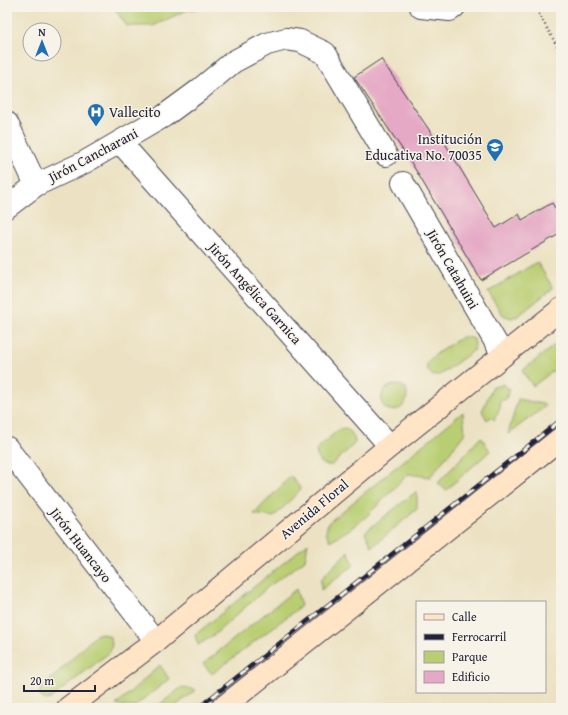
<svg xmlns="http://www.w3.org/2000/svg" width="568" height="715" font-family="'Gentium Book Plus',serif">
  <rect width="100%" height="100%" fill="#f7f3e8"/>
  <filter id="ink" filterUnits="userSpaceOnUse"><feTurbulence type="fractalNoise" baseFrequency=".025" numOctaves="2"/><feDisplacementMap in="SourceGraphic" scale="8" xChannelSelector="R" yChannelSelector="G"/><feConvolveMatrix kernelMatrix="1 2 1 2 8 2 1 2 1" color-interpolation-filters="sRGB"/></filter>
  <filter id="wash" filterUnits="userSpaceOnUse"><feTurbulence type="fractalNoise" baseFrequency=".012" numOctaves="4" result="noise"/><feDisplacementMap in="SourceGraphic" scale="16" xChannelSelector="R" yChannelSelector="G"/><feGaussianBlur stdDeviation="0.9" result="paint"/><feColorMatrix in="noise" values="0 0 0 0 0 0 0 0 0 0 0 0 0 0 0 0 0 1.4 0 .05"/><feComposite in="paint" operator="in"/></filter>
  <g filter="url(#wash)">
    <rect width="100%" height="100%" fill="#ece2c3"/>
    <g fill="#b9ce72" stroke="#6e7856">
      <polygon points="113,7 208,7 187,10 153,26 127,26"/>
      <polygon points="537,262 553,288 518,316 511,318 503,315 488,292"/>
      <path d="M 462,337 L 468,337 L 474,339 L 475,345 L 473,351 L 440,375 L 433,376 C 430,373 426,370 427,365 C 428,357 454,342 462,337 Z"/>
      <polygon points="556,344 561,349 561,365 533,386 522,371"/>
      <polygon points="503,384 510,390 505,400 500,400 500,408 494,420 491,417 487,420 482,411 493,386 499,386"/>
      <path d="M 393,385 L 400,385 L 406,388 C 413,415 377,418 382,395 C 384,389 388,387 393,385 Z"/>
      <polygon points="518,399 547,405 508,434"/>
      <polygon points="463,412 465,433 430,477 408,474 366,517 350,529 330,541 326,532 328,523"/>
      <path d="M 345,428 C 352,432 354,435 355,443 L 332,465 L 325,465 C 319,461 317,458 316,450 L 339,429 Z"/>
      <polygon points="481,437 490,451 446,490 438,483"/>
      <polygon points="291,476 301,489 274,517 254,514"/>
      <polygon points="417,491 417,509 372,547 365,532"/>
      <polygon points="308,543 305,560 268,587 214,635 198,645 195,635"/>
      <polygon points="348,551 354,565 321,590 321,579"/>
      <polygon points="296,589 301,606 212,674 203,664"/>
      <path d="M 97,634 L 104,634 L 110,637 L 112,644 L 110,652 L 50,699 C 45,700 42,699 39,695 L 40,690 Z"/>
      <polygon points="160,665 169,679 134,707 116,705"/>
      <polygon points="182,687 196,690 173,708 155,708"/>
    </g>
    <g id="blocks">
      <polygon fill="#e5a8c5" points="381,59 438,143 443,140 496,228 519,214 522,220 552,203 561,218 561,233 481,280 412,164 354,77"/>
    </g>
  </g>
  <g filter="url(#ink)">
    <use href="#blocks" fill-opacity="0" stroke="#403f4f" stroke-width="1"/>
    <g fill="none" stroke-linecap="round" stroke-linejoin="round">
      <defs>
        <g id="street">
          <polyline points="421,7 450,10 454,7"/>
          <polyline points="7,123 36,185"/>
          <polyline points="120,142 390,446"/>
          <polyline points="403,183 503,355"/>
          <polyline points="7,207 36,185 85,162 164,116 198,91 233,62 267,44 286,39 300,41 325,53 386,155"/>
          <polyline points="7,448 156,641"/>
        </g>
        <g id="secondary">
          <polyline points="68,708 156,641 390,446 561,309"/>
          <polyline points="222,708 561,438"/>
        </g>
      </defs>
      <use href="#street" stroke="#403f4f" stroke-width="24"/>
      <use href="#secondary" stroke="#403f4f" stroke-width="24"/>
      <polyline stroke="#403f4f" stroke-width="2.5" stroke-dasharray="1 3" stroke-linecap="butt" points="535,7 561,53"/>
      <use href="#street" stroke="#fff" stroke-width="22"/>
      <use href="#secondary" stroke="#ffe4c6" stroke-width="22"/>
      <defs>
        <polyline id="rail" points="198,708 561,420"/>
      </defs>
      <use href="#rail" stroke="#22223b" stroke-width="4.5"/>
      <use href="#rail" stroke="#f7f3e8" stroke-width="3" stroke-dasharray="9" stroke-linecap="butt"/>
    </g>
  </g>
  <defs>
    <symbol id="hospital-pin" viewBox="-11 -11 22 30"><path d="M0 17L-7.5 6A9.5 9.5 0 1 1 7.5 6Z" fill="#1f6fb2" stroke="#f7f3e8"/><path d="M-5-5h3v3.5h4V-5h3V5h-3V1.5h-4V5h-3Z" fill="#fff"/></symbol>
    <symbol id="school-pin" viewBox="-11 -11 22 30"><path d="M0 17L-7.5 6A9.5 9.5 0 1 1 7.5 6Z" fill="#1f6fb2" stroke="#f7f3e8"/><path d="M0-5L7-2L0 1L-7-2ZM-4 1L0 2.5L4 1V4Q0 6-4 4Z" fill="#fff"/></symbol>
  </defs>
  <g fill-rule="evenodd">
    <use href="#hospital-pin" x="86" y="102" width="20" height="27"/>
    <use href="#school-pin" x="485" y="137" width="20" height="27"/>
  </g>
  <g text-anchor="middle" stroke-width="3" stroke-linejoin="round" paint-order="stroke">
    <g font-size="14" fill="#22223b" stroke="#f7f3e8" text-anchor="start">
      <text x="109" y="117">Vallecito</text>
      <text x="482" y="144" text-anchor="end">Institución<tspan x="482" dy="16">Educativa No. 70035</tspan></text>
    </g>
    <g font-size="14" fill="#22223b" stroke="#f7f3e8">
      <text transform="translate(93 155) rotate(-28)" y="5">Jirón Cancharani</text>
      <text transform="translate(453 269) rotate(60)" y="5">Jirón Catahuini</text>
      <text transform="translate(255 293) rotate(48)" y="5">Jirón Angélica Garnica</text>
      <text transform="translate(314 509) rotate(-40)" y="5">Avenida Floral</text>
      <text transform="translate(81 545) rotate(52)" y="5">Jirón Huancayo</text>
    </g>
  </g>
  <rect width="568" height="715" fill="none" stroke="#f7f3e8" stroke-width="24"/>
  <rect x="416" y="601" width="130" height="92" fill="#f7f3e8" stroke="#a29fa3"/>
  <rect x="424" y="614" width="20" height="6" fill="#ffe4c6" stroke="#a29fa3"/>
  <text x="452" y="621" font-size="12" fill="#22223b">Calle</text>
  <rect x="424" y="634" width="20" height="6" fill="#22223b" stroke="#a29fa3"/>
  <text x="452" y="641" font-size="12" fill="#22223b">Ferrocarril</text>
  <rect x="424" y="651" width="20" height="12" fill="#b9ce72" stroke="#a29fa3"/>
  <text x="452" y="661" font-size="12" fill="#22223b">Parque</text>
  <rect x="424" y="671" width="20" height="12" fill="#e5a8c5" stroke="#a29fa3"/>
  <text x="452" y="681" font-size="12" fill="#22223b">Edificio</text>
  <g transform="translate(42 42)"><circle r="19" fill="#f7f3e8" stroke="#a29fa3"/>
  <path d="M0-3L7 15L0 10L-7 15Z" fill="#1f6fb2"/>
  <text y="-6" font-size="11" font-weight="bold" text-anchor="middle" fill="#22223b">N</text>
  </g>
  <path d="M24 685v6h71v-6" fill="none" stroke="#22223b" stroke-width="2"/>
  <text x="30" y="685" font-size="12" fill="#22223b" stroke="#f7f3e8" stroke-width="3" paint-order="stroke">20 m</text>
</svg>
